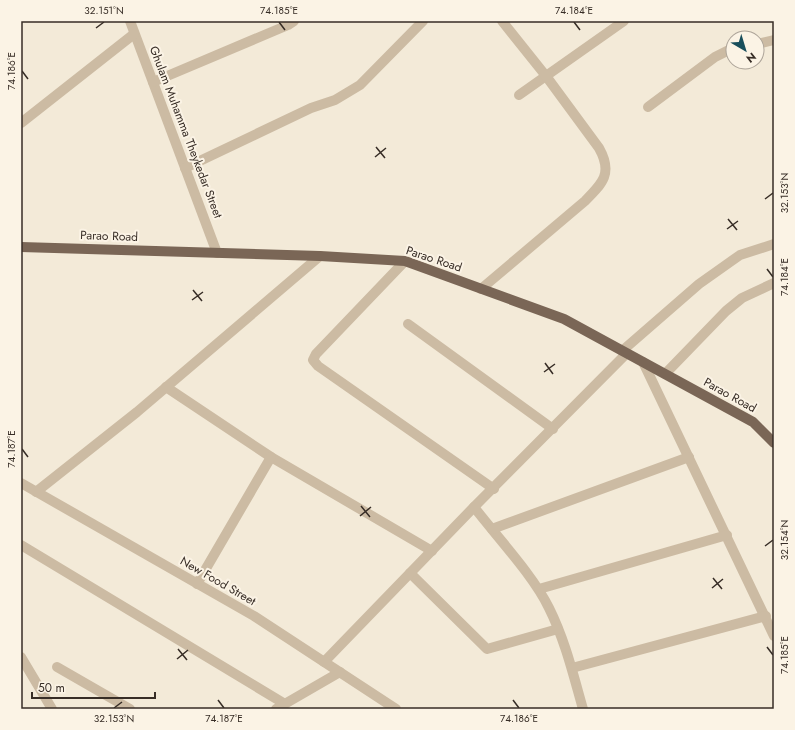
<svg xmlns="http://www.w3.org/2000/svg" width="795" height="730" font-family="Jost,sans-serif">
  <rect width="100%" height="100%" fill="#f3ead8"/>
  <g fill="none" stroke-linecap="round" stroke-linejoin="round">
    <g stroke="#ccbba3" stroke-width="10">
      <polyline points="21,545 285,704"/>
      <polyline points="57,667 130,709"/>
      <polyline points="276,709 340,672"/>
    </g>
    <g stroke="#ccbba3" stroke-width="10">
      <polyline points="130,21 217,253"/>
      <polyline points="757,44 774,40"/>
      <polyline points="153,82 288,25 294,21"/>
      <polyline points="519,95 624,21"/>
      <polyline points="648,107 715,57 733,48"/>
      <polyline points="21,123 134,34"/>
      <polyline points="185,168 311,108 335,100 360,85 423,21"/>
      <polyline points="405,261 316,354 313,360 318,366 494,489"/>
      <path d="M 481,289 L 585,201 C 603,183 613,173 599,148 L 546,76 L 502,21"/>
      <polyline points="408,324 553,429"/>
      <polyline points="622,351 699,284 740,255 774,244"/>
      <polyline points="643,362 774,636"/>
      <polyline points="665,374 726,311 742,298 774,283"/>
      <polyline points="166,387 271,457 432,551"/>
      <polyline points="36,492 137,412 320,256"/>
      <path d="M 474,507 C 497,537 533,575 549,608 C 565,640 573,674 583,709"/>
      <polyline points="492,529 689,457"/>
      <polyline points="410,573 487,649 558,629"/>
      <polyline points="197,584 271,457"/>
      <polyline points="539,589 727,535"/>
      <polyline points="21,657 52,709"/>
      <polyline points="324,662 474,507 627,353"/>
      <polyline points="572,668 766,616"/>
    </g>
    <polyline stroke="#ccbba3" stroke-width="10" points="21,483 254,616 396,709"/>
    <polyline stroke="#7a6656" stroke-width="10" points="21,247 320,256 405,261 564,319 753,422 774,443"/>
  </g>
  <path fill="none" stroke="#372d26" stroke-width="1.5" d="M 279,22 L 285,30M 574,22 L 580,30M 96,28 L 104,22M 22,71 L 28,79M 376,147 L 385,158M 375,157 L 386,148M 765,199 L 773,193M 728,219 L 737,230M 727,229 L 738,221M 767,269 L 773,277M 193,290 L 202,301M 192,300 L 203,292M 545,363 L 553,374M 544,372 L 555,364M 22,449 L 28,457M 361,506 L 370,517M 360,516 L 371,507M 765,546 L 773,540M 713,578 L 722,589M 712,588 L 723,579M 767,647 L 773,655M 178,649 L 187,660M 177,659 L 188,650M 218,700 L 224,708M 513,700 L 519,708M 114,708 L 122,702"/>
  <g text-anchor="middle" stroke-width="4" stroke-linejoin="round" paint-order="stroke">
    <g font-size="12" fill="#372d26" stroke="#fbf3e5">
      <text transform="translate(186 132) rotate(69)" y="4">Ghulam Muhamma Theykedar Street</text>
      <text transform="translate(109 236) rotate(2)" y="4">Parao Road</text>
      <text transform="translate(434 259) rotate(18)" y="4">Parao Road</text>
      <text transform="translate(730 395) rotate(29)" y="4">Parao Road</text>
      <text transform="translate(218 581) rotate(30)" y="4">New Food Street</text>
    </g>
  </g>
  <rect width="795" height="730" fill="none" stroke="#fbf3e5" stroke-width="44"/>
  <g transform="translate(745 50) rotate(142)"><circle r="19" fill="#fbf3e5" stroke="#ada499"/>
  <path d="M0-3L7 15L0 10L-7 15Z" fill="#184e5b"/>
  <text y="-6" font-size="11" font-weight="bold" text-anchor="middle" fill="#372d26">N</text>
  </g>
  <path d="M32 692v6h123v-6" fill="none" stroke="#372d26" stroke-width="2"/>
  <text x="38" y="692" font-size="12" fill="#372d26" stroke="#fbf3e5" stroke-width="3" paint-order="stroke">50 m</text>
  <rect x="22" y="22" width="751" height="686" fill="none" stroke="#372d26" stroke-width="1.5"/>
  <g font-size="10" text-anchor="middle" fill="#372d26">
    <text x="104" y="14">32.151°N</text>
    <text x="279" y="14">74.185°E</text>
    <text x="574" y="14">74.184°E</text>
    <text transform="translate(11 71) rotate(-90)" y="4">74.186°E</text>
    <text transform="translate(784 193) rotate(-90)" y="4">32.153°N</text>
    <text transform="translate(784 277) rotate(-90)" y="4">74.184°E</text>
    <text transform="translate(11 449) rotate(-90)" y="4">74.187°E</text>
    <text transform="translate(784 540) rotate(-90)" y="4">32.154°N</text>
    <text transform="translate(784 655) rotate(-90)" y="4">74.185°E</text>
    <text x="114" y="722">32.153°N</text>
    <text x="224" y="722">74.187°E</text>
    <text x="519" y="722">74.186°E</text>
  </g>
</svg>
